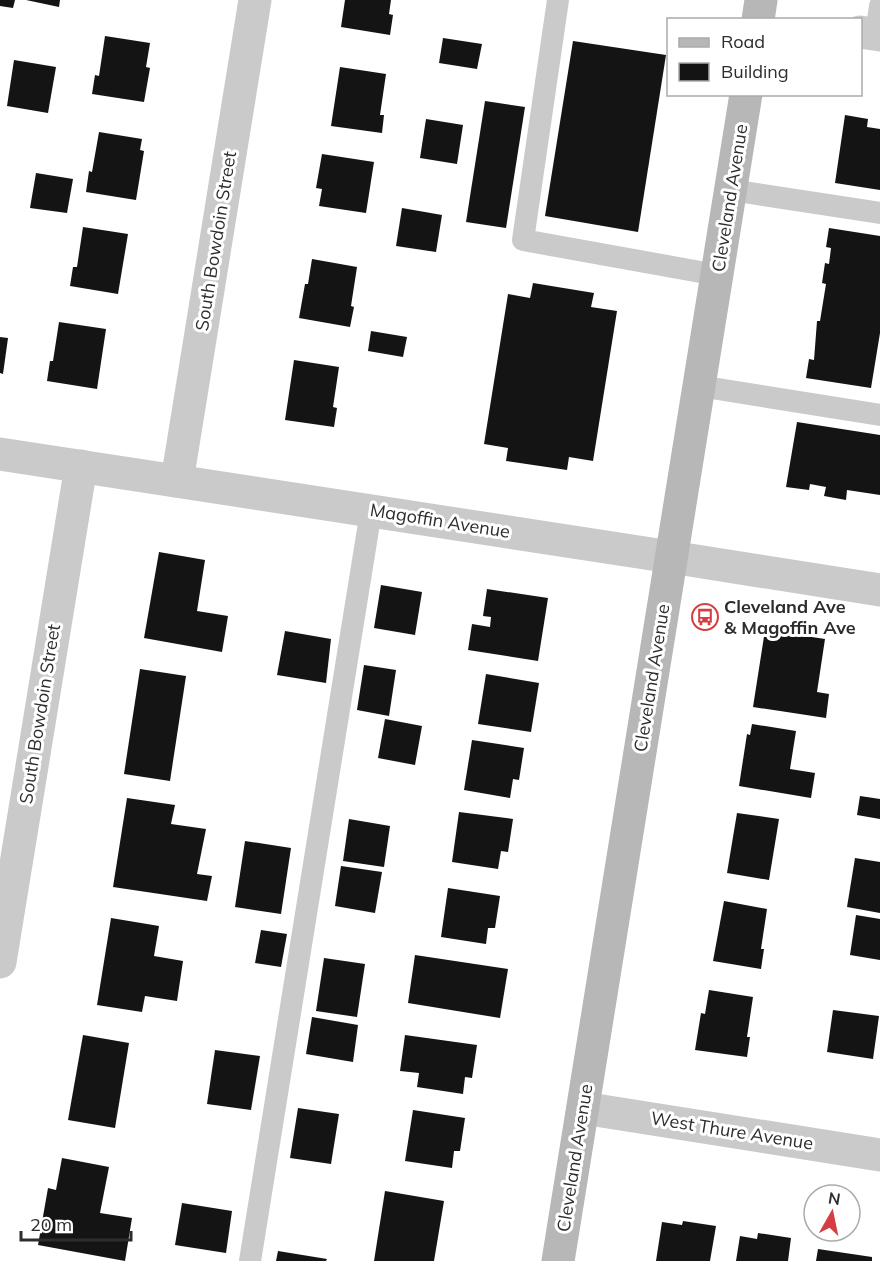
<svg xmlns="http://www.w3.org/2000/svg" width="880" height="1261" font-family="Mulish,sans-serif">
  <rect width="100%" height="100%" fill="#fff"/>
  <g fill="#141414">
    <polygon points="0,0 15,0 13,8 0,6"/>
    <polygon points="26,0 60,0 59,7"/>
    <polygon points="345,0 391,0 389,14 393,15 390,35 341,27"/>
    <polygon points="105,36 150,43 146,67 150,68 144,102 92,94 95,75 99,76"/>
    <polygon points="443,38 482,44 477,69 439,63"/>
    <polygon points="573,41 666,55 638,232 545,216"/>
    <polygon points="14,60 56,67 48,113 7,106"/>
    <polygon points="340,67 386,74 380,115 384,115 382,133 331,126"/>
    <polygon points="485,101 525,107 506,228 466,222"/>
    <polygon points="845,115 868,119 867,127 880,129 880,190 835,183"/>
    <polygon points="426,119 463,125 457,164 420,158"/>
    <polygon points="99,132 142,139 140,150 144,151 136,200 86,192 89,171 92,172"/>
    <polygon points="322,154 374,162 366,213 319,206 322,189 316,188"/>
    <polygon points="36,173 73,179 67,213 30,208"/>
    <polygon points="402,208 442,215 436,252 396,246"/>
    <polygon points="83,227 128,234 118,294 70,286 73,267 77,267"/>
    <polygon points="829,228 880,236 880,333 871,388 806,378 809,359 814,360 817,321 820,321 826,284 822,283 825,263 829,264 831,248 826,247"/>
    <polygon points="312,259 357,267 351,306 354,307 350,327 299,318 305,284 308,284"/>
    <polygon points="533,283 594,293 591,307 617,311 593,461 569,457 567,470 506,461 508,448 484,444 508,294 530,298"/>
    <polygon points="59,322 106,329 97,389 47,381 50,361 53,361"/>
    <polygon points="371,331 407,337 403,357 368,351"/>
    <polygon points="0,337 8,338 3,374 0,373"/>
    <polygon points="294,360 339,367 333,407 337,408 334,427 285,420"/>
    <polygon points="797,422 880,435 880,495 847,490 846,500 824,496 826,487 810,484 809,490 786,487"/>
    <polygon points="159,552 205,560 197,611 228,616 222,652 144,638"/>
    <polygon points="381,585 422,592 415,635 374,628"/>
    <polygon points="487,589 548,598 538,661 468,650 472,624 490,627 491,617 483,616"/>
    <polygon points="765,630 825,639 817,692 829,694 826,718 753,707"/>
    <polygon points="285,631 331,639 326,683 277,675"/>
    <polygon points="364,665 396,670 389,716 357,710"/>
    <polygon points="140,669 186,676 170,781 124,774"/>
    <polygon points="486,674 539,683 531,732 478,724"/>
    <polygon points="385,719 422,726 415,765 378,758"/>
    <polygon points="752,724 796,731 790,769 815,773 811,798 739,786 747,734 750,735"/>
    <polygon points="472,740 524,748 519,780 513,779 510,798 464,790"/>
    <polygon points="860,796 880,799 880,819 857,815"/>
    <polygon points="127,798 175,805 171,824 206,829 197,874 212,876 207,901 113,887"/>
    <polygon points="459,812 513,819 508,852 501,851 498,869 452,862"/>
    <polygon points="737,813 779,819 769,880 727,873"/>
    <polygon points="349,819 390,826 384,867 343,861"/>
    <polygon points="245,841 291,848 281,914 235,907"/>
    <polygon points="855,858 880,862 880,913 847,907"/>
    <polygon points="341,866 382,872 375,913 335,906"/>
    <polygon points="448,888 500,896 495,928 488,928 486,944 441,937"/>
    <polygon points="724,901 767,909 761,949 764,949 761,969 713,961"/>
    <polygon points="856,915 880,919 880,960 850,955"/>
    <polygon points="111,918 159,926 154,956 183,961 177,1001 145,996 142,1012 97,1005"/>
    <polygon points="261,930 287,934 281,967 255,963"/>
    <polygon points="415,955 508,969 500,1018 408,1003"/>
    <polygon points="324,958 365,964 357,1017 316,1011"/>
    <polygon points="709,990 753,997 747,1037 750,1037 747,1057 695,1050 701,1013 705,1014"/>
    <polygon points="833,1010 879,1016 873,1059 827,1052"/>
    <polygon points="312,1017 358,1025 353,1062 306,1054"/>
    <polygon points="83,1035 129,1043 115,1128 68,1120"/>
    <polygon points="405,1035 477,1045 472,1078 465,1077 463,1094 417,1087 419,1073 400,1071"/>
    <polygon points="215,1050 260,1056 251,1110 207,1104"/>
    <polygon points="298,1108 339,1114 331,1164 290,1158"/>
    <polygon points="413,1110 465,1118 460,1151 454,1151 452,1168 405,1161"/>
    <polygon points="62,1158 109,1167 100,1213 132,1218 125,1261 38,1245 48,1188 56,1190"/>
    <polygon points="385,1191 444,1201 434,1261 374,1261"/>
    <polygon points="182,1203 232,1211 226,1253 175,1245"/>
    <polygon points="683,1221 716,1226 710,1261 656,1261 662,1222 682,1225"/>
    <polygon points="758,1233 791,1238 788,1261 736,1261 740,1236 757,1239"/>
    <polygon points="818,1249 872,1257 872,1261 816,1261"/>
    <polygon points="278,1251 327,1259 326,1261 276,1261"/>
  </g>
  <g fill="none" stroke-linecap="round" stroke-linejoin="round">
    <g stroke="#cacaca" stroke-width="22">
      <polyline points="558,0 523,240 717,275"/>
      <polyline points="876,34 880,6"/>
      <polyline points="731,190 880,213"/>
      <polyline points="699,386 880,415"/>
      <polyline points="250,1261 371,511"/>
    </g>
    <g stroke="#cacaca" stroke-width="33">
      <polyline points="860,32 880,35"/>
      <polyline points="0,454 671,557 880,590"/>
      <polyline points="177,481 255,0"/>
      <polyline points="0,962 81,466"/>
      <polyline points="583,1108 880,1155"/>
    </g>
    <g stroke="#b7b7b7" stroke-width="33">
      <polyline points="758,20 761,0"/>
      <polyline points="558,1261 746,94"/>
    </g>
  </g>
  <defs>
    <symbol id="bus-ring" viewBox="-11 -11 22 22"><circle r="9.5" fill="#fff" stroke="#d53f43" stroke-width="1.5"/><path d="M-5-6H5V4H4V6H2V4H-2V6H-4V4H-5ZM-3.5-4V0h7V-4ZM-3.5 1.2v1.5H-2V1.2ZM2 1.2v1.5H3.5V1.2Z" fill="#d53f43"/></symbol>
  </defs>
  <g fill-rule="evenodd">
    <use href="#bus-ring" x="690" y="602" width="30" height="30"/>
  </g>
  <g text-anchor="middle" stroke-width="6" stroke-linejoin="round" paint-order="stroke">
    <g font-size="18" fill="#2d2d2d" stroke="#fff">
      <text transform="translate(730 198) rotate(-81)" y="6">Cleveland Avenue</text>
      <text transform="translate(216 241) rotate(-81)" y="6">South Bowdoin Street</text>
      <text transform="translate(440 521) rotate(9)" y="6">Magoffin Avenue</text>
      <text transform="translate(652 678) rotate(-81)" y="6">Cleveland Avenue</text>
      <text transform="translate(40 714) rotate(-81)" y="6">South Bowdoin Street</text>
      <text transform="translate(732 1131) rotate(9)" y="6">West Thure Avenue</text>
      <text transform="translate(575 1158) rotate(-81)" y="6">Cleveland Avenue</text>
    </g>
    <g font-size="18" font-weight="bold" fill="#2d2d2d" stroke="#fff" text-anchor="start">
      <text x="724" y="613">Cleveland Ave<tspan x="724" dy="21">&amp; Magoffin Ave</tspan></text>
    </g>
  </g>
  <rect x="667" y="18" width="195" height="78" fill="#ffffff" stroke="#ababab" stroke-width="1.5"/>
  <rect x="679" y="38" width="30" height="9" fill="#b7b7b7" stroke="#ababab" stroke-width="1.5"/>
  <text x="721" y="48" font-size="18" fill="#2d2d2d">Road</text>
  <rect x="679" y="63" width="30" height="18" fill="#141414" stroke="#ababab" stroke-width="1.5"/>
  <text x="721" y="78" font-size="18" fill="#2d2d2d">Building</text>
  <g transform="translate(832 1213) rotate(9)"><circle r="28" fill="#ffffff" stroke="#ababab" stroke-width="1.5"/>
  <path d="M0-4.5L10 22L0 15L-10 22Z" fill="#d53f43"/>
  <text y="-9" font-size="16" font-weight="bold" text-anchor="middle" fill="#2d2d2d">N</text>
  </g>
  <path d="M21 1231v9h110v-9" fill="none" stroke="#2d2d2d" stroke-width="3"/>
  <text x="30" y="1231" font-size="18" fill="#2d2d2d" stroke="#ffffff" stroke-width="4.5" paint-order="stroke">20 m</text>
</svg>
